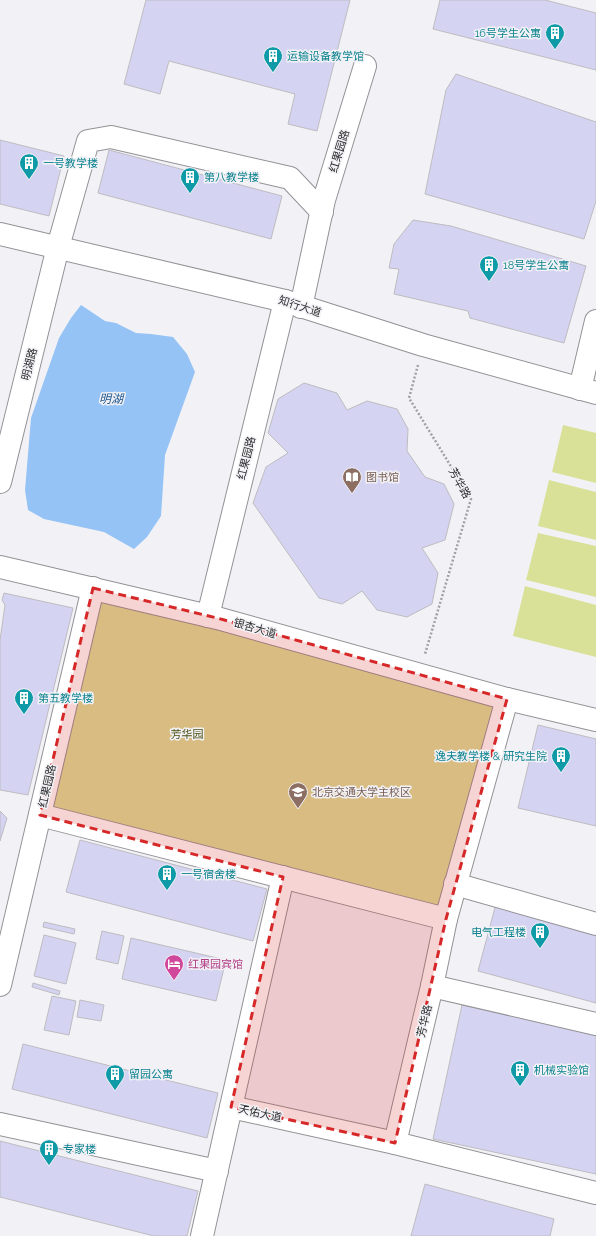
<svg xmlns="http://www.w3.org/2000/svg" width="596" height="1236" font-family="Raleway,'Noto Sans SC',sans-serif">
  <rect width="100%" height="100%" fill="#f2f2f6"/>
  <g fill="#d9e198">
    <polygon points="563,425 596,433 596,483 552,472"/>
    <polygon points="549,480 596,492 596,540 538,526"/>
    <polygon points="538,533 596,546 596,597 526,580"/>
    <polygon points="525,586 596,605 596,657 513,636"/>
    <polygon points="99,590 505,707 437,916 47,816"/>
  </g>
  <polygon fill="#95c3f5" points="81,305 105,321 116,323 136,333 151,334 173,337 187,354 195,372 165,455 161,516 147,537 134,549 104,532 44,519 28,510 25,490 31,418 59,338 71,318"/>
  <g fill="#d5d3f2" stroke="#bdbcc0">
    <polygon points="146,0 350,0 317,131 288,124 295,94 169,61 160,94 124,84"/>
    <polygon points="440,0 545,0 596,13 596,70 433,29"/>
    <polygon points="456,74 596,122 596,201 584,239 425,194 446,90"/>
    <polygon points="0,140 64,156 49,216 0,204"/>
    <polygon points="109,150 282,196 271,239 98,193"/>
    <polygon points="413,220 451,226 586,266 564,343 470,318 468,311 394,294 399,269 389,268 394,244"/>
    <polygon points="304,383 337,393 347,410 367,401 397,409 408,429 407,451 425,477 444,484 454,504 445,540 422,548 438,573 432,604 407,617 377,610 362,591 342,604 319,598 253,503 266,467 288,453 268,433 278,399"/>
    <polygon points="4,593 73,608 28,795 0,790 0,640 5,605 2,600"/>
    <polygon points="538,725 596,739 596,826 518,808"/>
    <polygon points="0,811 7,818 0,841"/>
    <polygon points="80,840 267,889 253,941 66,892"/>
    <polygon points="497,900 596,927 596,1003 478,971"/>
    <polygon points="44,922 75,929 74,934 43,927"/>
    <polygon points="102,931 124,936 118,964 96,959"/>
    <polygon points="44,935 76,943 66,984 34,976"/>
    <polygon points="131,938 226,960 216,1001 122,979"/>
    <polygon points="33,983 60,991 59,995 32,987"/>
    <polygon points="52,996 76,1001 69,1035 44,1030"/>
    <polygon points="80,1000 104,1005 101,1021 77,1017"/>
    <polygon points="462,1005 596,1034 596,1174 433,1139"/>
    <polygon points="23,1044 218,1093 207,1138 12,1089"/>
    <polygon points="0,1141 198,1191 187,1236 154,1236 0,1197"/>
    <polygon points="425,1184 554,1219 550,1236 411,1236"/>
  </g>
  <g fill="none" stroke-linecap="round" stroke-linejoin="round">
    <defs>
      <g id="minor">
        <polyline points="0,234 285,301 423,345 596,393"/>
        <polyline points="301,307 324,200 365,66"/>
        <polyline points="580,389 596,321"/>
        <polyline points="0,482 58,247 88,141 111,137 290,178 322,212"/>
        <polyline points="0,567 217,618 507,699 596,720"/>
        <polyline points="208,616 285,301"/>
        <polyline points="507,699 446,919 432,986 395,1143 596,1193"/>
        <polyline points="40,815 446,919"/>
        <polyline points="455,884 596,924"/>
        <polyline points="0,985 93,588"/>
        <polyline points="432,986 596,1024"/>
        <polyline points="231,1107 283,877"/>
        <polyline points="0,1124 217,1171"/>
        <polyline points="202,1236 231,1107 395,1143"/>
      </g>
    </defs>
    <use href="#minor" stroke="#939296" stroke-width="24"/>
    <polyline stroke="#a1a1a4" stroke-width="2.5" stroke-dasharray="2 2" stroke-linecap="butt" points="418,365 409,398 471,499 425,654"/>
    <use href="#minor" stroke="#fff" stroke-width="22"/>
  </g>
  <path fill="#d62828" fill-opacity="0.2" stroke="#d62828" stroke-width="3" stroke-dasharray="8 5" stroke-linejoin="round" d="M 93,588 L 217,618 L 507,699 L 446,919 L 395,1143 L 231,1107 L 283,877 L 40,815 Z"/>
  <defs>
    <symbol id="building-pin" viewBox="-11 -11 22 30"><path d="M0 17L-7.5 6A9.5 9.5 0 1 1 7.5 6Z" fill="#0f9aa8" stroke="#f2f2f6"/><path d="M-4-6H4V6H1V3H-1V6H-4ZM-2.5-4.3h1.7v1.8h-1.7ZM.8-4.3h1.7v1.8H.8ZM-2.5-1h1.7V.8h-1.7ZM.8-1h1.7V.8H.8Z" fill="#fff"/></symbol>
    <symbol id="library-pin" viewBox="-11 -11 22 30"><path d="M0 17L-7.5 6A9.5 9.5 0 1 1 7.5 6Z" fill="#8d6e63" stroke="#f2f2f6"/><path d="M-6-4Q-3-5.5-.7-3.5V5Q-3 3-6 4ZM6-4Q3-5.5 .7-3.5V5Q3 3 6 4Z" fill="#fff"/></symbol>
    <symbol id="university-pin" viewBox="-11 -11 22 30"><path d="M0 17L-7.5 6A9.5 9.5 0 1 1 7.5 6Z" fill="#8d6e63" stroke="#f2f2f6"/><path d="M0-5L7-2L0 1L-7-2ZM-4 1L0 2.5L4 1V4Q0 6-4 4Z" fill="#fff"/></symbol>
    <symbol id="hotel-pin" viewBox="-11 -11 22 30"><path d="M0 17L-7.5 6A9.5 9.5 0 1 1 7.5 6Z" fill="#d1479c" stroke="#f2f2f6"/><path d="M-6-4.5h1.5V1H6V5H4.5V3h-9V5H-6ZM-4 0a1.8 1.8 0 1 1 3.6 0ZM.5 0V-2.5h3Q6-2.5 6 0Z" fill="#fff"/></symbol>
  </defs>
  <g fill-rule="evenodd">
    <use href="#building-pin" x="544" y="22" width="22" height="30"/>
    <use href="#building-pin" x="262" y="45" width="22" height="30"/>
    <use href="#building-pin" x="18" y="152" width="22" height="30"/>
    <use href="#building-pin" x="179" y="166" width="22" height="30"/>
    <use href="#building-pin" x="478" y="254" width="22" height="30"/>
    <use href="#library-pin" x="341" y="466" width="22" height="30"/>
    <use href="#building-pin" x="13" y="687" width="22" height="30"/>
    <use href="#building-pin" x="550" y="745" width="22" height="30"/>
    <use href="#university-pin" x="287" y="781" width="22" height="30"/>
    <use href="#building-pin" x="156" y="863" width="22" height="30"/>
    <use href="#building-pin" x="529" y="921" width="22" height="30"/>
    <use href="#hotel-pin" x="163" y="953" width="22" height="30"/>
    <use href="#building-pin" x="509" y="1059" width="22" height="30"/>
    <use href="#building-pin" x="104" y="1063" width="22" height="30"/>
    <use href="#building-pin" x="38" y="1138" width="22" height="30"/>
  </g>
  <g text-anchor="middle" stroke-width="3" stroke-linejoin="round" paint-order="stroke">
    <g font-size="11" fill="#0d838f" stroke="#f2f2f6" text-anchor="start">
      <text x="541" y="37" text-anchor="end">16号学生公寓</text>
      <text x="287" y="60">运输设备教学馆</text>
      <text x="43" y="167">一号教学楼</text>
      <text x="204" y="181">第八教学楼</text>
      <text x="503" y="269">18号学生公寓</text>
      <text x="38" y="702">第五教学楼</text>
      <text x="547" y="760" text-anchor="end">逸夫教学楼 &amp; 研究生院</text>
      <text x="181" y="878">一号宿舍楼</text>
      <text x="526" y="936" text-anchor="end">电气工程楼</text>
      <text x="534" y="1074">机械实验馆</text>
      <text x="129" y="1078">留园公寓</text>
      <text x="63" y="1153">专家楼</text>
    </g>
    <g font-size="11" fill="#2e2e2f" stroke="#f2f2f6">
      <text transform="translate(339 151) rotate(-73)" y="4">红果园路</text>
      <text transform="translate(300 306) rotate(18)" y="4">知行大道</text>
      <text transform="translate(29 364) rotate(-76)" y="4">明湖路</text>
      <text transform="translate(246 458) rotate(-76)" y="4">红果园路</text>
      <text transform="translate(460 483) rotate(61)" y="4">芳华路</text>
      <text transform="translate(255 628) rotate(16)" y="4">银杏大道</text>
      <text transform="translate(47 786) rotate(-77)" y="4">红果园路</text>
      <text transform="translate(424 1021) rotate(-77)" y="4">芳华路</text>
      <text transform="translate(260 1113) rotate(12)" y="4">天佑大道</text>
    </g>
    <g font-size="11" fill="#785e54" stroke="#f2f2f6" text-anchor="start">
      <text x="366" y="481">图书馆</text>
      <text x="312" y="796">北京交通大学主校区</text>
    </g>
    <g font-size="11" fill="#4b5012" stroke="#f2f2f6">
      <text x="187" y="738">芳华园</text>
    </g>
    <g font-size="11" fill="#b23c85" stroke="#f2f2f6" text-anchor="start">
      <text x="188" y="968">红果园宾馆</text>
    </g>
    <g font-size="12" font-style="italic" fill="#1b568e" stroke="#f2f2f6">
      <text x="111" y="403">明湖</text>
    </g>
  </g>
</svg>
